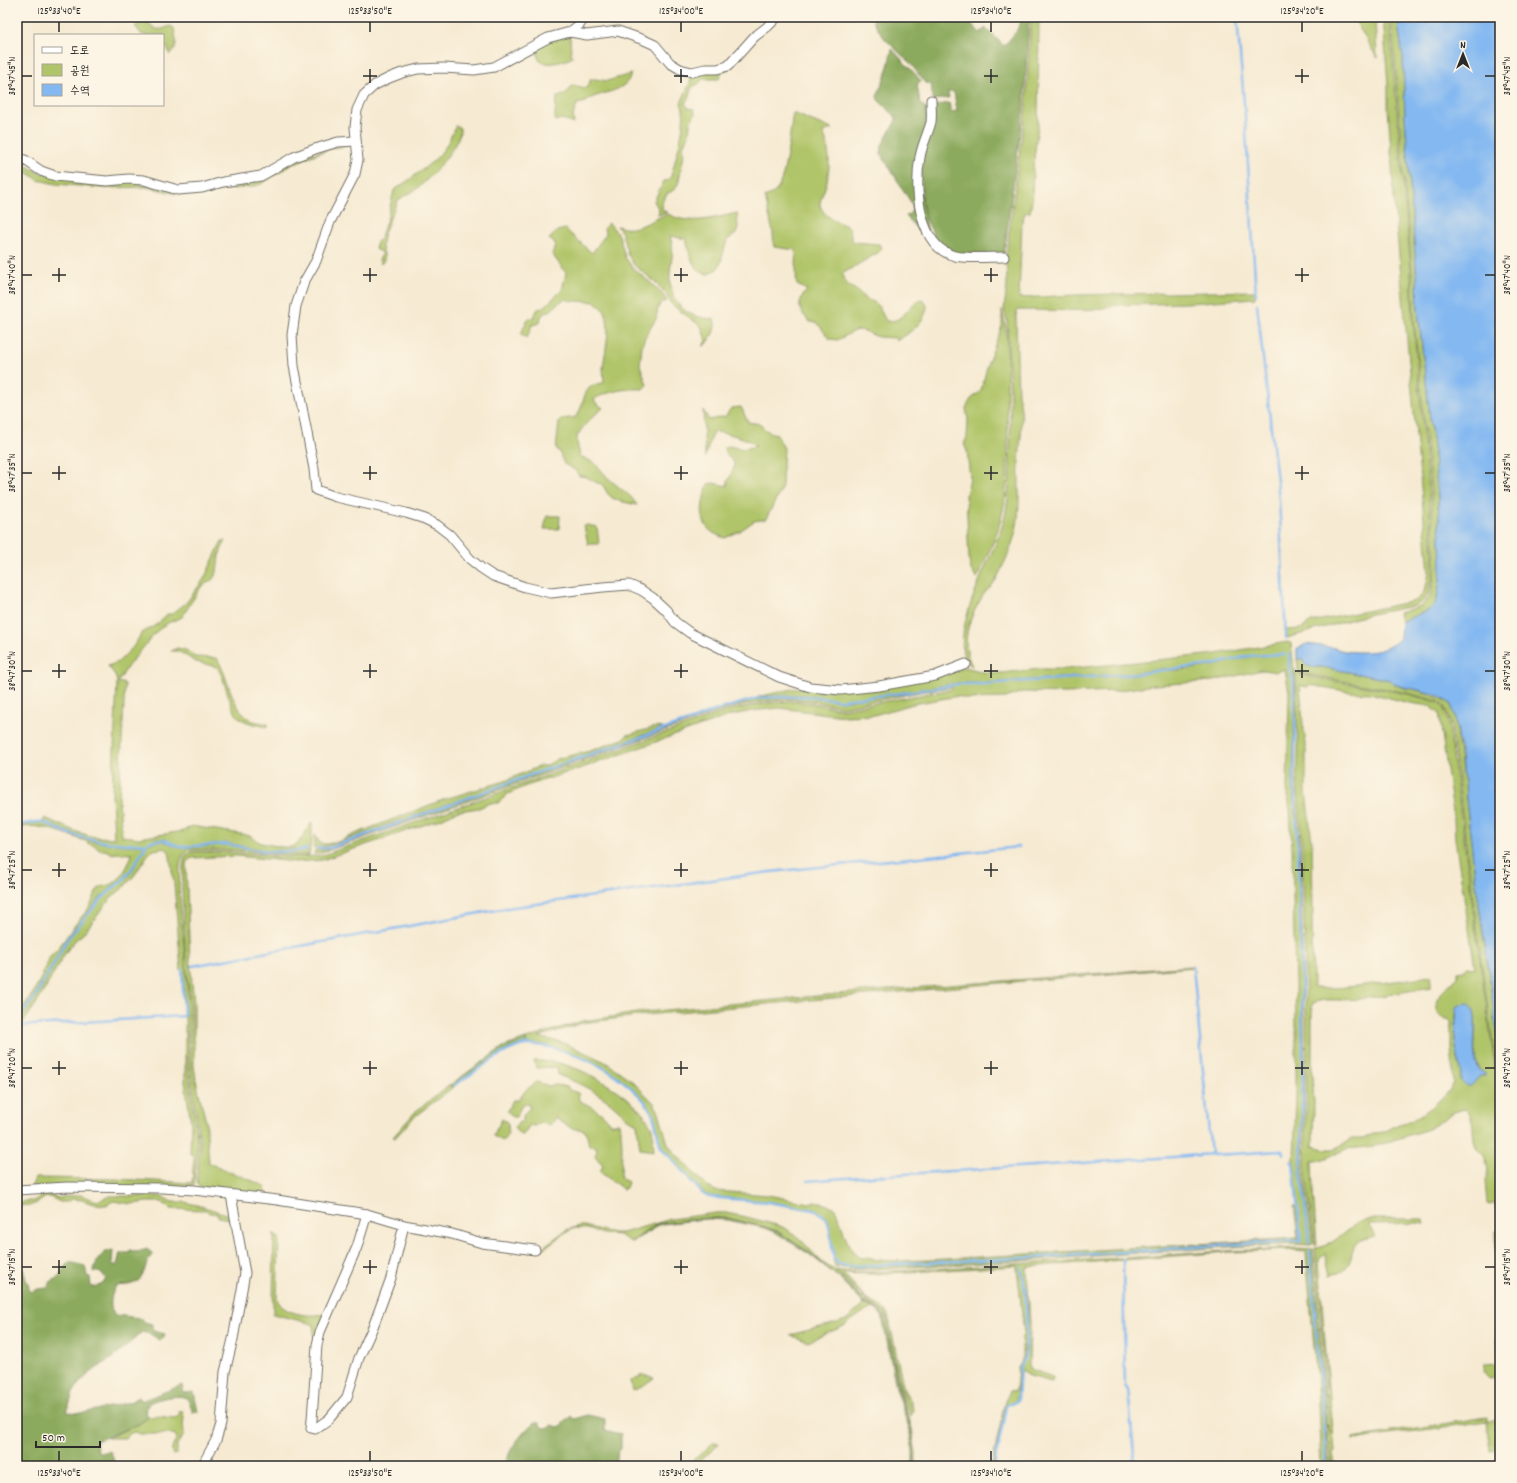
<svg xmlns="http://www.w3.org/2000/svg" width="1517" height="1483" font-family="Dekko,'Poor Story',sans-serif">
  <rect width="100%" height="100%" fill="#fcf5e5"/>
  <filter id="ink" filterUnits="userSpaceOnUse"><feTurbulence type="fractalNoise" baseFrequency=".025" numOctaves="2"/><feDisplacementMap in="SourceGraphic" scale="8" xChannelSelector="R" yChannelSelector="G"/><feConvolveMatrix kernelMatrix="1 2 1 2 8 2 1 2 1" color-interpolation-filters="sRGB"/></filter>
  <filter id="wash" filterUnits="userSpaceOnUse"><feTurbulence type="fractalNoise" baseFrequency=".012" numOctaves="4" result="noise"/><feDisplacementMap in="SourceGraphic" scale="16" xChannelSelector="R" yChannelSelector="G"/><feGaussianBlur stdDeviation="0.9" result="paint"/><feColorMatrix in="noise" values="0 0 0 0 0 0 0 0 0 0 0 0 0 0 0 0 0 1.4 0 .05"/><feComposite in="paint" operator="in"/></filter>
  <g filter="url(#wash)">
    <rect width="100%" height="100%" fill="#f6ead2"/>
    <g fill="#b0c569" stroke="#6e784a" fill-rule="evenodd">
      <path d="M 1031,17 L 1039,17 L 1038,126 L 1033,167 L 1032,201 L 1030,212 L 1025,213 L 1022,222 L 1019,298 L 1076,295 L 1255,291 L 1255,298 L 1188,303 L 1118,305 C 1088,313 1049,310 1018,310 L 1016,315 L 1018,395 C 1025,416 1020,440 1019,462 C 1018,488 1022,516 1013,541 C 1009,554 1002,568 996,580 C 993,585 988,589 984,594 C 970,616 959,641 972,666 C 942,648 991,557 1000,533 C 1010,506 1009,477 1010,448 C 1011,406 1009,363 1007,320 L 1004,310 L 1007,285 L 1006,257 L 1026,104 Z"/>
      <polygon points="1353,17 1375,17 1377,58"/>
      <path d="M 1383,17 L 1389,17 L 1411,272 L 1413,320 L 1429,494 L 1433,556 L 1433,576 L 1428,595 L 1422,602 L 1414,606 L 1371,614 L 1287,638 L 1286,630 L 1301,629 L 1311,622 L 1415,601 C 1426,594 1427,583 1429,572 L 1395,213 L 1388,107 L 1388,84 Z"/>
      <polygon points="1391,17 1397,17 1403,58 1405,117 1417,280 1418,311 1433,445 1438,498 1441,564 1440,580 1437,599 1435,604 1429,610 1401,622 1399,613 1421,606 1427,600 1430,596 1433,583 1435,567 1431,494 1414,320 1412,272"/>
      <path d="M 147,21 C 156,31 159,31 170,26 L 174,28 C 176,41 179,45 170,55 L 167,47 L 163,47 L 163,35 L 142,35 L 135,26 Z"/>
      <path d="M 570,35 L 571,53 L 573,57 C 567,61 540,69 538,57 C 537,54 539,50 539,47 L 549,40 Z"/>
      <path d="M 729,68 L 722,73 L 719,79 L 703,79 L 697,85 L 692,87 L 688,100 L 685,103 L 688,108 L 694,109 L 695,114 L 690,123 L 689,134 L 683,146 L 684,155 L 678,184 L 675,189 L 667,194 L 663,200 L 662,204 L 663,211 L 668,212 L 658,215 L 659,210 L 654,201 L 664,181 L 668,180 L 671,176 C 675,160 689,118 681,103 L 690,83 L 692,75 Z"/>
      <path d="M 631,74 C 627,91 605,92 591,98 C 588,99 589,100 586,102 C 583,103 580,103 577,104 L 573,116 L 574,124 L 562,119 L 555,121 L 555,113 L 557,97 L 564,95 L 573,85 L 585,88 L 588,86 L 591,79 L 595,79 L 607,81 Z"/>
      <path d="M 793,113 L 832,129 L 823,132 C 829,148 831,164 827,181 C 826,187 819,201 820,205 C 824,218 838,222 849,227 L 853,242 L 879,244 L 882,248 L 879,252 L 842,274 C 845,289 858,287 865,299 L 874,302 L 879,307 L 886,321 C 903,323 907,307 920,299 L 923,300 L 927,305 C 927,321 909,334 896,341 L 896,338 L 878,337 L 861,330 L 854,331 L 838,340 L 830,339 C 823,333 820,321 810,322 C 798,310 796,304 807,290 L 797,285 C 795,274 797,262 796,250 L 774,247 L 773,233 L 765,197 C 768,195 773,194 776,191 C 786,179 790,131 793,113 Z"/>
      <path d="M 456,125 L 460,128 C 463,143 425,185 412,192 C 406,196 402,196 397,202 C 392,214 383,232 382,244 C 381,251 389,258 381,264 L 379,260 L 382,255 L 381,252 L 375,249 L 377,242 L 380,239 L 388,216 L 394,190 C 403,185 435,161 441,153 C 447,145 452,135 456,125 Z"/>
      <polygon points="342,144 346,146 330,149 308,157 289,166 261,184 251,187 214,191 196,195 176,194 146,187 103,188 56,184 38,180 30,174 17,169 17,161 40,173 129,181 178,192 261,178 295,159"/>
      <path d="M 737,213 L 738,228 L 736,234 L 727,240 L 720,265 L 716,270 L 708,274 C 692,273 689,251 686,239 L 670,236 C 675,250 671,259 670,273 C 668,302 685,318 714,319 C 718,329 710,340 703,347 L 706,340 L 701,326 L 672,305 L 666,294 L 654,281 L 634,265 L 628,255 L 622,233 L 617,226 C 636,234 651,219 668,214 C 690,226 714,218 737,213 Z"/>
      <path d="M 609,223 L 619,235 L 625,257 L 632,267 L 652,284 L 664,296 L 667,301 L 661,303 L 658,308 L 656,319 L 645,337 L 642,346 L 640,365 L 647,385 L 643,389 C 626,388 609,391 594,399 L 596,403 L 603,408 C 596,414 576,431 577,440 C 577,445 579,450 580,456 L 596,464 L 608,478 L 631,497 L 637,505 L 619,501 L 612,498 L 608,494 L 602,484 C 592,483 591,476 579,476 L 575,470 L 564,464 L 559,451 L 556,449 L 559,422 L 562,419 L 576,417 C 587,402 580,384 604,383 C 604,378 603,372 603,367 C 605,351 616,312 596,303 C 589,300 582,302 575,301 C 572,301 568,300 566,299 L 560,302 L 550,311 L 543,314 L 541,317 L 540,323 L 532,325 L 527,338 L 521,334 L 527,320 L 532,318 L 538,309 L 544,307 L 562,290 L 566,273 L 552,254 L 556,244 L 549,239 L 557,231 L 565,229 L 592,253 L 606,234 L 604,229 Z"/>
      <path d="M 1002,310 C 1009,336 1007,365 1007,392 C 1007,432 1011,481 1001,519 C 996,540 985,559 977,578 L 971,570 L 969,560 L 966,495 L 970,478 L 967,451 L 964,444 L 967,437 L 968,420 L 966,408 L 971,399 L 981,391 L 988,363 L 1002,326 Z"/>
      <path d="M 741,407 L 748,422 L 761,424 C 765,431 769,432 776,434 L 784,448 L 782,484 L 781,490 L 766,519 L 754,521 L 740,531 L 725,538 C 719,536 711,533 707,527 C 698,515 704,496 708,484 L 713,483 L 727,486 C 728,476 735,472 734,463 L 725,453 L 725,448 L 728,446 L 744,449 L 756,446 C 750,438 723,432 713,432 L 705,457 L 703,410 L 709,420 L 726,416 L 731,408 Z"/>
      <polygon points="547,516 560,516 559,529 544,529"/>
      <polygon points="587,525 597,527 599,544 588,544 584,526"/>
      <path d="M 222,541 L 225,541 L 219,556 L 217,572 L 213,579 L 201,587 L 182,617 L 168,623 L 157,631 L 128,666 L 118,682 L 125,684 L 119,801 L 122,836 L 139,838 L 183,831 L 192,826 L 241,834 L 250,836 L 261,843 L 282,847 L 293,847 L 301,839 L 312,822 L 312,841 L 309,855 L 285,855 L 228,850 L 189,850 L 183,855 L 180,865 L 179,888 L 189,1007 L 188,1068 L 198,1145 L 194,1186 L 31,1188 L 35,1178 L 115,1179 L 192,1183 L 194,1155 L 190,1154 L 191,1123 L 185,1082 L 185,1017 L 183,970 L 181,970 L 174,883 L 169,851 L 164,848 L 154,850 L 149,853 L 134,876 L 123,888 L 111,898 L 83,934 C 68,944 59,964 50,980 C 42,995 32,1011 21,1025 L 17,1025 L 17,1022 L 36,997 L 69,938 L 102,898 L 125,879 L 132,871 L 147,845 L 152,842 L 164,841 L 180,848 L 226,845 L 270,853 L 295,852 L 308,850 L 308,848 L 295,850 L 270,851 L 226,843 L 181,847 L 165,839 L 156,839 L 147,844 L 126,844 L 95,841 L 84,838 L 43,822 L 45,818 L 77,832 L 94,837 L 114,838 L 112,795 L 117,682 L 115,675 L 108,666 L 118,662 L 133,647 L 142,633 L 159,623 L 167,614 L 172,614 L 187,602 L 204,579 Z"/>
      <path d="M 1288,642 L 1291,643 L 1295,678 L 1296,715 L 1295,784 L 1300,838 L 1305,1077 L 1303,1167 L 1313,1242 L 1311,1245 L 1294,1244 L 1226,1247 L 1021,1261 L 874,1269 L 849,1269 L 835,1266 L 833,1259 C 839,1267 848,1266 857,1267 L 1021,1259 L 1224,1245 L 1301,1241 L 1294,1161 L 1296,1092 L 1296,1026 L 1292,850 L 1290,810 L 1287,790 L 1289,692 L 1285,669 L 1277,672 L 1262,670 L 1213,681 L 1154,685 L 1115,691 L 1065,693 L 1022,692 L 1006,698 L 966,699 L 958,696 L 913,704 L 874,715 L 844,716 L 779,708 L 752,711 L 729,716 L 591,765 L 526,786 L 508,794 L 498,803 L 490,803 L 479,808 L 458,811 L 441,819 L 322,860 L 296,862 L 236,856 L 192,858 L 187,861 L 186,865 L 190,962 L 194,1003 L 194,1066 L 197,1085 L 206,1122 L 209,1163 L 265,1186 L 266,1197 L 199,1187 L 198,1185 L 197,1180 L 200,1145 L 190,1068 L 191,1007 L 186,966 L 182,888 L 183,865 L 185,856 L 190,852 L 228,852 L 285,857 L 321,856 L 730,710 L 760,704 L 789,701 L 812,703 L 842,709 L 953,689 L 952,687 L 920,692 L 842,707 L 813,701 L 789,699 L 759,702 L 730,708 L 321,853 L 314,854 L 315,850 L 330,849 L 537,774 L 697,719 L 714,711 L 758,699 L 803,696 L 841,701 L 903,694 L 958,684 L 984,684 L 1136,675 L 1162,670 L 1181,670 L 1212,666 L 1248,657 L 1285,654 L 1248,656 L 1211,665 L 1181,668 L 1162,669 L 1136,673 L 984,683 L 958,683 L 903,692 L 841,700 L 804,695 L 758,697 L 801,687 L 825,691 L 965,667 L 984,672 L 1000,673 L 1040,669 L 1065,669 L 1216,654 ZM 1289,656 L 1289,667 L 1294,678 L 1295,725 L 1294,785 L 1299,851 L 1304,1047 L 1301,1175 L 1304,1185 L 1309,1243 L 1303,1185 L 1300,1175 L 1303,1067 L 1302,1005 L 1298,851 L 1293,785 L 1294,725 L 1293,679 L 1289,668 Z"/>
      <path d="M 177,648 L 186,650 L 195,657 L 217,658 C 228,676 232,712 253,721 C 258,722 263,723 268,724 L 268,727 C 258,725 242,723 236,714 C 228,701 226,681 217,667 L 196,662 L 178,651 L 171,651 Z"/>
      <polygon points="1297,659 1303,660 1311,667 1322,667 1390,680 1394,684 1404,688 1414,689 1448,701 1454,710 1462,773 1465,781 1466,799 1476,884 1495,1017 1500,1061 1500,1095 1477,931 1451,724 1444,706 1440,702 1408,693 1300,673 1298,669"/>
      <path d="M 1295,670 L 1300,674 L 1307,676 L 1408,694 L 1439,703 L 1443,707 L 1449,724 L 1476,931 L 1500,1103 L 1500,1214 L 1498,1214 L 1494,1201 L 1490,1205 L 1487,1204 L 1485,1180 C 1489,1174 1488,1163 1484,1156 C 1482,1153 1477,1151 1476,1147 C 1471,1135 1476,1117 1465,1109 L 1454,1112 L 1429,1129 L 1393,1140 C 1387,1144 1365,1148 1357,1148 C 1354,1149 1350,1148 1347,1149 C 1337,1152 1323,1162 1312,1161 L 1313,1191 L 1317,1245 L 1315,1245 L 1305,1167 L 1307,1077 L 1306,1005 L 1302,838 L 1297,784 L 1298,754 L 1296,678 ZM 1300,685 L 1306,687 L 1310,685 L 1351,692 L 1370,693 L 1409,703 L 1430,706 L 1439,713 L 1454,819 L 1455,839 L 1475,968 L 1467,967 L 1464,970 L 1458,972 L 1458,977 C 1446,989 1438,989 1437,1007 C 1436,1011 1437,1014 1440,1016 C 1443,1019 1447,1018 1451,1021 L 1451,1049 L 1454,1083 L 1448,1092 L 1432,1107 L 1411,1121 L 1399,1124 L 1384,1132 L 1375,1133 L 1363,1139 L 1352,1139 L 1334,1149 L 1325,1149 L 1313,1146 L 1314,1102 L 1312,1074 L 1312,1004 C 1320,999 1330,1000 1339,1000 C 1370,1000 1400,992 1431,987 L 1431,976 C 1414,978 1322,993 1313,987 L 1312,917 L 1313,913 L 1312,842 L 1306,792 L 1306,744 L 1303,725 ZM 1469,1004 C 1485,1023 1464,1057 1485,1075 L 1461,1081 L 1461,1074 L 1455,1041 L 1456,1012 Z"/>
      <polygon points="656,727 663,728 329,846 314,848 315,835 320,843 326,844 338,842 355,834 445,799 505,781 540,766 546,766 557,759 590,751 623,739 627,735"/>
      <path d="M 37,822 L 43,822 L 50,826 L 91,841 L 126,845 L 146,845 L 131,870 L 124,878 L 101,897 L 68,937 L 35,996 L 17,1019 C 17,1012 22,1008 26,1003 C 37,990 44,971 50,956 C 58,951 72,928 79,920 C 82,916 86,912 89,908 C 93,903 94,894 98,889 C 102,885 107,886 112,884 C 122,879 129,864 132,854 L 115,853 L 113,854 L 105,850 L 99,850 L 95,846 L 87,843 L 88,842 C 65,834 42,822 17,828 L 17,826 Z"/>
      <path d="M 1192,966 L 1193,967 L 1001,983 L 645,1015 L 583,1023 L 539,1037 L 564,1043 L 597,1058 L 607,1063 L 631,1080 L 654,1103 L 659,1112 L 668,1144 L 674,1152 L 708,1187 L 716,1191 L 768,1195 L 809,1203 L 816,1201 L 834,1207 C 843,1222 844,1245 858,1257 L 889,1261 L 929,1260 L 1298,1238 L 1294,1206 L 1296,1206 L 1300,1240 L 1224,1243 L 1123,1252 L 1021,1258 L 857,1266 C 849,1265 839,1266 834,1259 C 833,1253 832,1246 831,1240 C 829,1225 831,1217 814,1210 L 767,1202 L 710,1197 L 703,1193 L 661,1147 C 657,1135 656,1118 650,1109 C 627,1072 569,1047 526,1044 L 526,1039 L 582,1021 L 644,1012 L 849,993 Z"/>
      <path d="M 534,1061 C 540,1061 547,1061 553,1062 C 583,1066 642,1100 652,1129 C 654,1134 653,1145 654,1151 L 640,1149 L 637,1124 C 625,1118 618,1108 608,1101 C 592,1089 576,1082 558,1075 L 557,1067 L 536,1068 Z"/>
      <path d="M 537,1082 L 549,1086 L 556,1085 L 568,1087 L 569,1090 L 578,1093 L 579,1100 C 591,1107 603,1112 611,1124 L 619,1123 C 624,1139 621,1160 621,1178 L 628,1182 L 626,1188 L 623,1189 L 600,1172 L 603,1165 L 595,1156 L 597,1149 L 595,1146 L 589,1146 L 587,1135 L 584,1130 L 571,1128 L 555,1118 L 550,1125 L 540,1123 L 534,1126 L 530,1125 L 523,1135 L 519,1134 L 514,1127 L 518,1123 L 523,1121 L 523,1116 L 530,1107 L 527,1103 L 522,1105 L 516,1117 L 513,1117 L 507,1111 L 513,1100 L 518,1100 L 526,1090 Z"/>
      <polygon points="450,1085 452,1088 414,1117 395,1138 393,1137 416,1111"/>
      <path d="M 502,1119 L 507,1122 C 510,1129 508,1135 503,1141 L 493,1136 Z"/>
      <polygon points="45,1194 49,1194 59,1198 67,1196 81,1195 97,1201 110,1196 157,1196 163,1197 172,1202 184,1202 201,1206 229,1215 229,1219 218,1217 218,1214 209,1213 206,1210 170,1209 168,1205 164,1205 162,1202 147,1202 131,1204 113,1201 106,1205 93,1204 82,1200 71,1199 67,1202 60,1202 50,1197 46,1197 37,1203 29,1206 24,1205 17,1208 17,1205 25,1201 33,1201"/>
      <polygon points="716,1213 726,1213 750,1218 780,1226 788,1230 797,1236 823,1263 835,1270 864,1300 884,1313 888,1323 898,1382 912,1428 916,1453 916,1466 914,1466 914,1450 912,1435 908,1417 898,1388 884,1317 879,1310 865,1303 844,1282 810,1253 777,1231 765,1227 728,1218 707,1218 672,1222 657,1224 631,1242 619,1235 604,1234 587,1229 575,1228 566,1232 540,1251 539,1250 566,1230 579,1226 584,1226 613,1233 622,1233 671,1219"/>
      <path d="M 1369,1219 L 1424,1219 L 1425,1223 L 1368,1224 L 1375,1236 C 1370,1238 1363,1238 1358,1242 C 1354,1245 1353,1249 1352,1253 C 1349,1266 1345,1273 1330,1275 L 1325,1253 L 1319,1260 L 1325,1342 L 1335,1452 L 1333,1453 L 1335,1466 L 1331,1466 L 1325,1368 L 1315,1248 C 1337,1247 1348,1222 1369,1219 Z"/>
      <path d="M 1496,1231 L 1500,1232 L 1500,1305 L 1497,1306 C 1493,1298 1493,1276 1496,1267 Z"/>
      <path d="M 274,1233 L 279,1238 L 277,1299 C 283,1315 310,1317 324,1314 L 351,1250 L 315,1343 L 313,1324 L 273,1314 Z"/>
      <polygon points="1297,1248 1313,1249 1323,1369 1329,1466 1326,1466 1326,1445 1311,1252 1325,1445 1325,1466 1321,1466 1317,1383 1306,1251 1296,1250 1227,1252 1124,1260 1124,1258 1226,1251"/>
      <path d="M 1122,1258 L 1122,1260 L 1027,1267 L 1030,1324 L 1029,1366 L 1030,1369 L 1033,1370 L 1053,1377 L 1052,1382 L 1030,1376 L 1020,1371 C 1021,1366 1024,1362 1025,1356 C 1029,1336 1029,1285 1021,1267 L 1024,1290 L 1027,1333 L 1024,1357 L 1020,1368 L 1017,1399 L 1017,1401 L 1007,1404 L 1006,1407 L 994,1466 L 992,1466 L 1005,1401 L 1010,1391 L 1016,1390 L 1018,1367 L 1022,1360 L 1022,1337 L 1024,1333 L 1017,1266 L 872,1274 L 843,1273 L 866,1298 L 883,1308 L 888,1314 L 904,1390 L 912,1403 L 913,1410 L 911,1416 L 899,1382 L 887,1318 L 885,1313 L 865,1299 L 836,1270 L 850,1272 L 874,1272 Z"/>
      <polygon points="864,1304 873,1308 862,1313 844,1326 808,1342 790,1335 847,1320"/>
      <polygon points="1496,1325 1500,1325 1500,1377 1488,1379 1484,1372 1485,1364 1499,1363"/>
      <polygon points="644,1375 654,1378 641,1387 633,1391 631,1380"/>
      <polygon points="179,1411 183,1411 184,1417 183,1423 184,1434 177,1445 177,1454 173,1455 172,1453 172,1448 177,1438 176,1436 173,1434 140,1434 134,1432 131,1433 125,1438 107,1438 139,1424 149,1417 156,1416 175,1418 180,1414"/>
      <polygon points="1487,1417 1487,1421 1500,1421 1500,1424 1497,1424 1496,1445 1500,1444 1500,1455 1499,1449 1491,1450 1487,1421 1353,1440 1353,1438"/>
      <polygon points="713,1443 719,1443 715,1448 699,1461 699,1466 681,1466 697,1457"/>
    </g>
    <g fill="#8caa5d" stroke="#5c6a44">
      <polygon points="874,17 969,17 968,20 980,33 986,28 1004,46 1016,32 1023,17 1029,17 1024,104 1004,254 956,254 936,242 923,210 921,172 933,106 949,103 951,112 957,111 954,92 948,92 949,98 933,100 931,84 925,83 911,64 885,39 873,22"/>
      <path d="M 892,49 L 917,76 L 921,82 L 917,84 L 920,103 L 926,108 L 928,125 L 917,172 L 929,239 L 919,232 L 906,216 C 911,214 913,210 912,204 L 881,154 L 882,145 L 896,120 L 895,116 L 878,100 L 877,96 L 886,74 Z"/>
      <path d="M 526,1039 L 526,1044 C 499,1050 477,1071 454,1085 L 455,1086 L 452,1088 L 450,1085 L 503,1047 Z"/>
      <polygon points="707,1218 728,1218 765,1227 777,1231 810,1253 844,1282 865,1303 881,1313 886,1324 898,1388 908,1417 912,1435 914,1450 914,1466 913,1466 913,1451 909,1429 896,1388 882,1316 876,1309 864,1304 837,1276 809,1254 775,1232 765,1228 727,1220 706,1219 662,1224 656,1226 651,1231 631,1242 657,1224"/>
      <path d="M 147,1249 L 153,1254 C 142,1264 148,1279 132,1284 C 127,1286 121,1285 116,1286 C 111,1293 108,1308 115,1315 L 140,1318 L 143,1322 L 152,1324 L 152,1329 L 154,1331 L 165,1334 L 163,1338 L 160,1340 L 150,1334 L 142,1332 L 119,1353 L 90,1373 L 80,1382 L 73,1393 L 67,1412 L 83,1413 L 130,1402 L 138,1397 L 141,1401 L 182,1385 L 184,1393 L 194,1392 L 198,1412 L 193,1413 C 191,1409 191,1404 188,1400 C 183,1392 158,1399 151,1402 C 147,1405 146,1409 145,1414 L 149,1417 L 139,1424 L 96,1441 L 97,1449 L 100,1453 L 108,1451 L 111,1452 L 114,1461 L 107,1466 L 17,1466 L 17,1266 L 23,1269 L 26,1280 L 28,1282 L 29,1290 L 32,1292 L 38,1289 L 48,1288 L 50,1282 L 58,1278 L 64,1267 L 69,1262 L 85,1266 L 87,1276 L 90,1277 L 91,1287 L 92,1287 C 99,1286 103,1286 106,1278 L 99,1272 L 94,1272 C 94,1262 103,1250 113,1250 L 112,1265 L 117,1265 L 120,1253 L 129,1253 L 130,1250 L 137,1252 Z"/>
      <path d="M 588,1415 L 605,1419 L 605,1430 L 621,1434 L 621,1449 L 618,1451 L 616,1466 L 506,1466 C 507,1451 518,1439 528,1428 C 530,1425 532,1425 535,1422 L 540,1423 L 540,1426 L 544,1428 L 551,1427 L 551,1425 L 559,1427 L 571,1416 L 574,1419 Z"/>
    </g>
    <g fill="#83b8f1" stroke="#57728e">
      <path d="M 1397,17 L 1500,17 L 1500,1061 L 1488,966 L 1476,884 L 1466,799 L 1465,781 L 1462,773 C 1463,762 1456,709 1449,702 C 1444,696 1426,692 1418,690 C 1407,687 1398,688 1390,680 L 1322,667 L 1311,667 L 1304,664 L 1303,660 L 1297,659 L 1297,649 L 1306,644 L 1336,648 C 1341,653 1374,653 1380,650 C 1387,648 1395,644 1400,638 L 1401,622 L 1429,610 L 1435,604 L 1437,599 L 1440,580 L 1441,564 L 1438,498 L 1433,445 L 1418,311 L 1417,280 L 1405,117 L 1403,58 Z"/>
      <path d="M 1469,1003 C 1471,1006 1473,1008 1474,1011 C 1478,1028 1469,1056 1480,1071 L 1485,1073 L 1485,1075 L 1480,1076 L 1471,1086 L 1466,1086 L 1461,1081 L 1461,1074 L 1455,1041 L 1457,1007 L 1462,1004 Z"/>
    </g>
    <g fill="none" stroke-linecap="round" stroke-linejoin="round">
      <g stroke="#83b8f1" stroke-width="2.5">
        <polyline points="1237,17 1245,115 1256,295"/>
        <polyline points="1257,304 1279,499 1286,638"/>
        <polyline points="1289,654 1289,667 1293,679 1295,725 1294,785 1298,851 1301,957 1303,1067 1301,1175 1303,1185 1309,1243"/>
        <path d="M 17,825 L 37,822 L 43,822 C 76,840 110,845 146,844"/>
        <polyline points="317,848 330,848 536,773 697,718 714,711 758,698 804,696 841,700 903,693 958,684 984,684 1136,674 1162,670 1212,665 1248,656 1284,654"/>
        <polyline points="192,966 507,908 770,872 1019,847"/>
        <polyline points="1193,967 1211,1154 1214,1155 1282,1151 1283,1154"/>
        <polyline points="17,1020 35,997 68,938 102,898 124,879 131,870 147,844 151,841 165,840 180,847 226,844 270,852 295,851 307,849"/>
        <polyline points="17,1026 184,1016 182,970"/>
        <path d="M 455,1085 C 476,1072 496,1054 520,1046 C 542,1040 586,1058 605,1069 C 619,1077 641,1094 650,1109 C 656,1118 657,1136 661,1147 L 703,1194 L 709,1197 L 767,1202 L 814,1210 C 830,1217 829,1224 831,1239 C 832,1246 833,1253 834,1259 C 839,1267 849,1266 857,1266 C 946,1261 1034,1259 1123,1252 C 1182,1248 1241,1243 1301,1241 L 1293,1163 L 1291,1161"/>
        <path d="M 808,1181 C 942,1170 1077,1165 1211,1154"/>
        <polyline points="1310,1252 1325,1445 1325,1466"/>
        <polyline points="1123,1259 1125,1385 1128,1389 1135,1466"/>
        <polyline points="994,1466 1006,1407 1007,1405 1017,1401 1018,1399 1020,1368 1025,1357 1027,1333 1025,1290 1021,1267"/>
      </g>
    </g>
  </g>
  <g filter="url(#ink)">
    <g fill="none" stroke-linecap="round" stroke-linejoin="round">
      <defs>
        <g id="street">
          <polyline points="777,17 767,27 754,37 728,66 717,69 705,69 692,72 680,69 670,63 655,45 644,40 618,31 587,35 570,32 548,38 494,67 474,70 444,68 418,69 402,73 389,78 375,85 364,95 357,110 355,127 358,160 355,174 330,222 316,261 304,282 296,306 292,335 294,366 314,469 316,490 336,497 406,513 425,519 437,525 450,535 470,559 481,568 493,576 525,587 551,593 603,587 629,585 641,590 653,598 666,610 675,622 690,633 779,677 810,687 841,690 879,686 935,676 966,664"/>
          <polyline points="570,32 580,24 584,17"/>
          <path d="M 931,100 C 931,107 932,115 931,122 C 928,134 922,145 920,157 C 914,187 918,247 955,256 C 971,259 989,257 1004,257"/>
          <polyline points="17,158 25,160 41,171 55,176 107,181 129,179 144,180 178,190 202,188 223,182 261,176 294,157 315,149 338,142 356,141"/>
          <polyline points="17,1190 67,1187 162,1188 194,1190 277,1200 367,1214 404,1225 452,1234 482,1243 535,1250"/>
          <polyline points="367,1214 357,1247 320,1332 317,1345 312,1420 311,1428 315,1429 329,1419 347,1397 359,1358 373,1327 391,1278 404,1225"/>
          <polyline points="202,1466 216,1440 221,1424 225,1372 233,1339 245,1273 231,1195"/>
        </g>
      </defs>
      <use href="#street" stroke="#726e65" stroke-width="11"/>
      <use href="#street" stroke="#fff" stroke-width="9"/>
    </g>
  </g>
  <path fill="none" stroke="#2b2b2b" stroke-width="1.5" d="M 59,22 L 59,32M 370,22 L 370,32M 681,22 L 681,32M 991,22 L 991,32M 1302,22 L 1302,32M 370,69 L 370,83M 681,69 L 681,83M 991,69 L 991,83M 1302,69 L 1302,83M 22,76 L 32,76M 363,76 L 377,76M 674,76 L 688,76M 984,76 L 998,76M 1295,76 L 1309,76M 1485,76 L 1495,76M 59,268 L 59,282M 370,268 L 370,282M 681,268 L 681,282M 991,268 L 991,282M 1302,268 L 1302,282M 22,275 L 32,275M 52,275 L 66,275M 363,275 L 377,275M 674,275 L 688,275M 984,275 L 998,275M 1295,275 L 1309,275M 1485,275 L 1495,275M 59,466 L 59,480M 370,466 L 370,480M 681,466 L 681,480M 991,466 L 991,480M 1302,466 L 1302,480M 22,473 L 32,473M 52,473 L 66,473M 363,473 L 377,473M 674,473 L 688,473M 984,473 L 998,473M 1295,473 L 1309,473M 1485,473 L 1495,473M 59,664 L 59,678M 370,664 L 370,678M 681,664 L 681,678M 991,664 L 991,678M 1302,664 L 1302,678M 22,671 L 32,671M 52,671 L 66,671M 363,671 L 377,671M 674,671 L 688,671M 984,671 L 998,671M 1295,671 L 1309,671M 1485,671 L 1495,671M 59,863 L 59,877M 370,863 L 370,877M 681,863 L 681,877M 991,863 L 991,877M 1302,863 L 1302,877M 22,870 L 32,870M 52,870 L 66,870M 363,870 L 377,870M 674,870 L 688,870M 984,870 L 998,870M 1295,870 L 1309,870M 1485,870 L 1495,870M 59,1061 L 59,1075M 370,1061 L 370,1075M 681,1061 L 681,1075M 991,1061 L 991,1075M 1302,1061 L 1302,1075M 22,1068 L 32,1068M 52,1068 L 66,1068M 363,1068 L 377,1068M 674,1068 L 688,1068M 984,1068 L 998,1068M 1295,1068 L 1309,1068M 1485,1068 L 1495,1068M 59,1260 L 59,1274M 370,1260 L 370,1274M 681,1260 L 681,1274M 991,1260 L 991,1274M 1302,1260 L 1302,1274M 22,1267 L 32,1267M 52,1267 L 66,1267M 363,1267 L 377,1267M 674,1267 L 688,1267M 984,1267 L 998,1267M 1295,1267 L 1309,1267M 1485,1267 L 1495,1267M 59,1451 L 59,1461M 370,1451 L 370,1461M 681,1451 L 681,1461M 991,1451 L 991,1461M 1302,1451 L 1302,1461"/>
  <rect width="1517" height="1483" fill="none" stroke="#fcf5e5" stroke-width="44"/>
  <rect x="34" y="34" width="130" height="72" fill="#fcf5e5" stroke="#a8a49b"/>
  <rect x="42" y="47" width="20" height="6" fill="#ffffff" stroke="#a8a49b"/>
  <text x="70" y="54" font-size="12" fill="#2b2b2b">도로</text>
  <rect x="42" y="64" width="20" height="12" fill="#b0c569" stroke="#a8a49b"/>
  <text x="70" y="74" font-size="12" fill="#2b2b2b">공원</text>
  <rect x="42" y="84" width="20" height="12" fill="#83b8f1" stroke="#a8a49b"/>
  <text x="70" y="94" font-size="12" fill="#2b2b2b">수역</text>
  <g transform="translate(1463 54)" stroke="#fcf5e5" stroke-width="3" paint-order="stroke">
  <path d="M0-3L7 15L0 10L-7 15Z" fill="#2b2b2b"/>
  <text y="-6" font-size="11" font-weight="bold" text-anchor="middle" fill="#2b2b2b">N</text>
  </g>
  <path d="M36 1441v6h64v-6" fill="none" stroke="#2b2b2b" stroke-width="2"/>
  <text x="42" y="1441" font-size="12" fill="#2b2b2b" stroke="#fcf5e5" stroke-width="3" paint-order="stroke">50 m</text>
  <rect x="22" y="22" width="1473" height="1439" fill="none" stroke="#2b2b2b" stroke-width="1.5"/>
  <g font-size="10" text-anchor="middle" fill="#2b2b2b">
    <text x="59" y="14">125°33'40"E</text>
    <text x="370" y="14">125°33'50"E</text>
    <text x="681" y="14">125°34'00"E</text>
    <text x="991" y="14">125°34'10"E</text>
    <text x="1302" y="14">125°34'20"E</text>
    <text transform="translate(11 76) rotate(-90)" y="4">38°47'45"N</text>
    <text transform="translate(1506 76) rotate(-90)" y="4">38°47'45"N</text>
    <text transform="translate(11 275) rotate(-90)" y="4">38°47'40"N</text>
    <text transform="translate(1506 275) rotate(-90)" y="4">38°47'40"N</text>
    <text transform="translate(11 473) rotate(-90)" y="4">38°47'35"N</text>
    <text transform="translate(1506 473) rotate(-90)" y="4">38°47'35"N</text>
    <text transform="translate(11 671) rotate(-90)" y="4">38°47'30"N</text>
    <text transform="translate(1506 671) rotate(-90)" y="4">38°47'30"N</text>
    <text transform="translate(11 870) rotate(-90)" y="4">38°47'25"N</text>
    <text transform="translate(1506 870) rotate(-90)" y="4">38°47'25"N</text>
    <text transform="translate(11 1068) rotate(-90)" y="4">38°47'20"N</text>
    <text transform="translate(1506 1068) rotate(-90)" y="4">38°47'20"N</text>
    <text transform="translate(11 1267) rotate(-90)" y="4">38°47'15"N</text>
    <text transform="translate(1506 1267) rotate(-90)" y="4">38°47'15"N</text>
    <text x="59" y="1476">125°33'40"E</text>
    <text x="370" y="1476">125°33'50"E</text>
    <text x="681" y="1476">125°34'00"E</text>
    <text x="991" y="1476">125°34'10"E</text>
    <text x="1302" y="1476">125°34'20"E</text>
  </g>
</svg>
